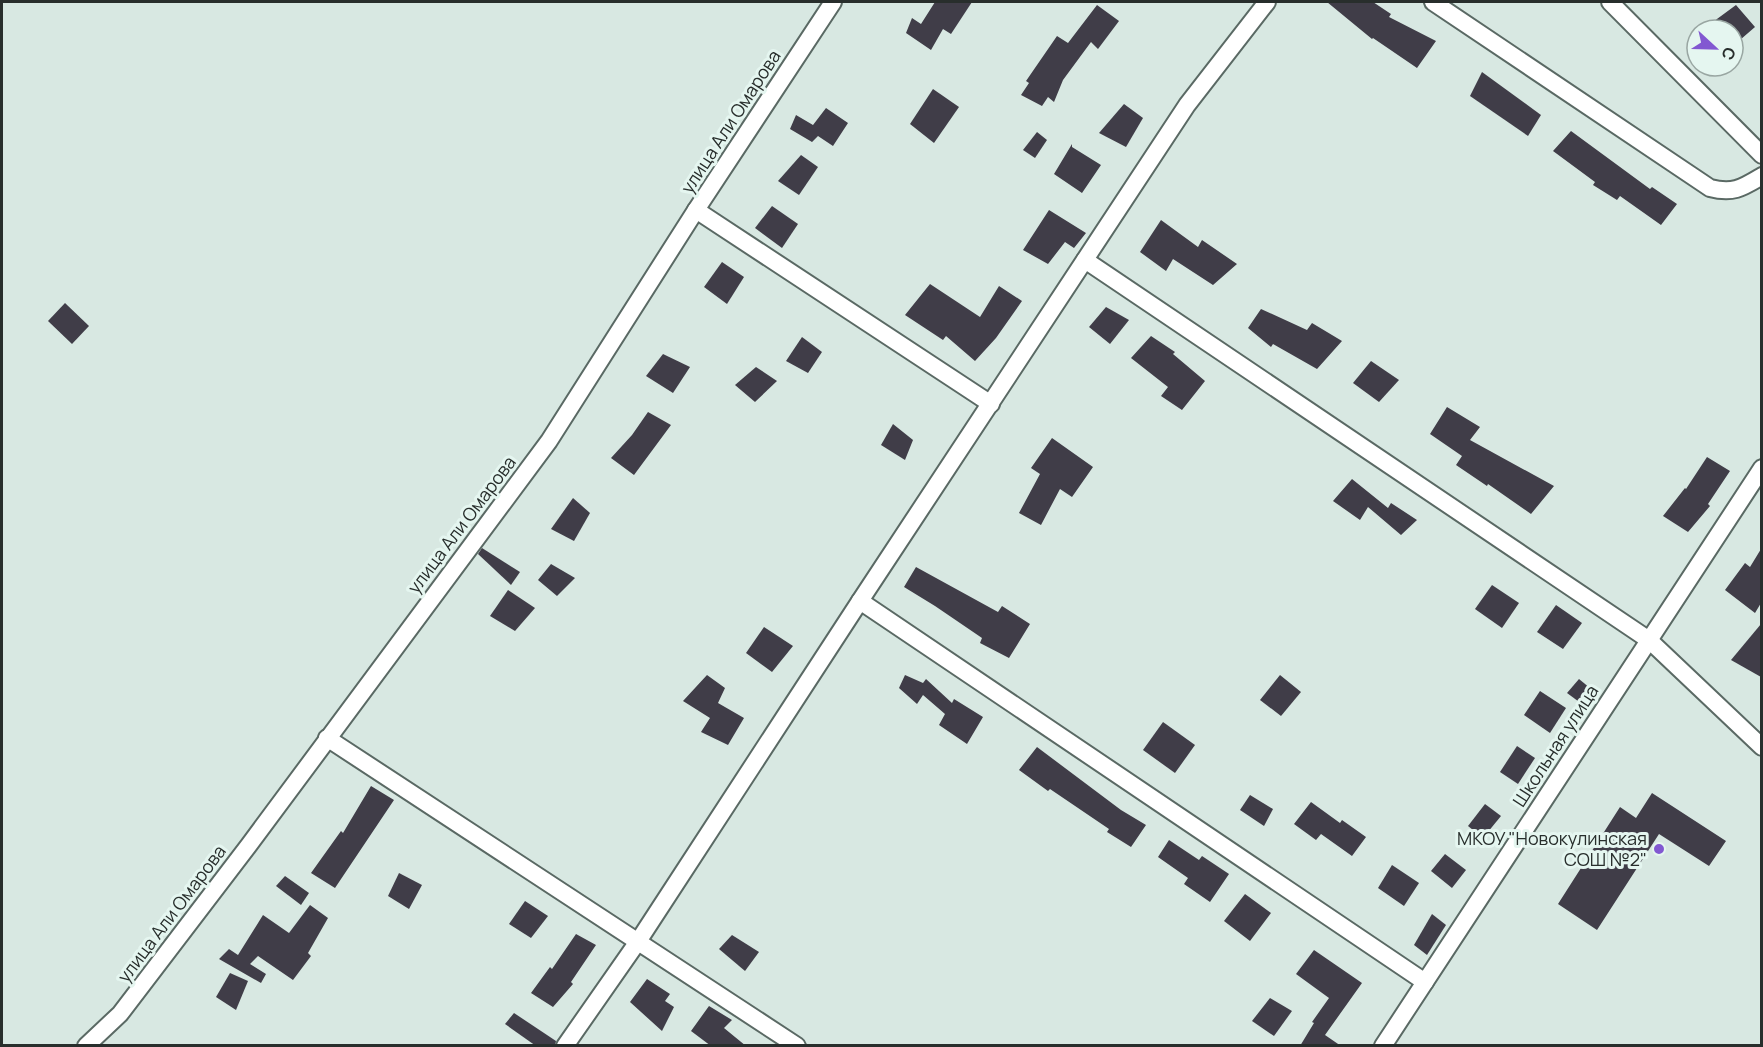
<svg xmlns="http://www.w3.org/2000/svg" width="1763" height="1047" font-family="Manrope,sans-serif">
  <rect width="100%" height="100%" fill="#d8e8e2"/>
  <g fill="#403d48">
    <polygon points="935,2 972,2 951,34 943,29 931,50 906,33 912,18 921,24"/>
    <polygon points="1327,2 1373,2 1391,14 1389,17 1436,41 1417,68 1373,38 1372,39"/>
    <polygon points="1097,5 1119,21 1098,49 1091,42 1063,80 1054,102 1048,97 1042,106 1021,95 1029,83 1026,81 1057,36 1068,43"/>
    <polygon points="1736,5 1755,27 1733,46 1733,30 1702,30"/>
    <polygon points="1482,72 1541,115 1528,136 1470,96"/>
    <polygon points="933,89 959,107 934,143 910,124"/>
    <polygon points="1124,104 1143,118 1126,147 1099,133"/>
    <polygon points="826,108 848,123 833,146 818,136 812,142 790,129 796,115 813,125"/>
    <polygon points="1571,131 1650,189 1652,187 1677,204 1661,225 1620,196 1617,200 1593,185 1595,182 1553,151"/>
    <polygon points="1037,132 1047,140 1035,158 1023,150"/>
    <polygon points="1072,144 1072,147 1101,165 1082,193 1054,174"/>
    <polygon points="801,155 818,167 799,195 778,181"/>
    <polygon points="772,206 798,224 782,248 755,228"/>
    <polygon points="1049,210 1086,233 1074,248 1065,242 1048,264 1023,250"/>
    <polygon points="1161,220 1198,247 1202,240 1237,264 1213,285 1173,259 1166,271 1140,252"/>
    <polygon points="722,262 744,277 727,304 704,287"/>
    <polygon points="930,284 980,317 999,286 1022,301 996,338 975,361 946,336 943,340 905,315"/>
    <polygon points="65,303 89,326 72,344 48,321"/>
    <polygon points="1106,307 1129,320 1110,344 1089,327"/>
    <polygon points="1261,309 1307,330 1312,323 1342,341 1317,369 1273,344 1271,347 1248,328"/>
    <polygon points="1151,336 1175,352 1173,354 1205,381 1182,410 1161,396 1168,387 1131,358"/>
    <polygon points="802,337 822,352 808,373 786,361"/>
    <polygon points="663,354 690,367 673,393 646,376"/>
    <polygon points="1371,361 1399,380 1379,402 1353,383"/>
    <polygon points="756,367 777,381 755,402 735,385"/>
    <polygon points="1447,407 1480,427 1470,440 1554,486 1531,514 1488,484 1487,486 1456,465 1462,456 1430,434"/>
    <polygon points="648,412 671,425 634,475 611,458 632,435"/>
    <polygon points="893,424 913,440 905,460 881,445"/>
    <polygon points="1052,438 1093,467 1072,497 1060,489 1041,525 1019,513 1040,474 1031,468"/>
    <polygon points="1707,457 1730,471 1708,504 1710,506 1688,532 1663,516 1685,488 1686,489"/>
    <polygon points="1352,479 1388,508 1391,503 1417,520 1401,535 1368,507 1360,520 1333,501"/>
    <polygon points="573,498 590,513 574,541 551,529"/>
    <polygon points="482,548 520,572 511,585 478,554"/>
    <polygon points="1761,549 1761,603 1755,613 1725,590 1745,563 1750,567"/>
    <polygon points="551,564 575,578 557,596 538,580"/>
    <polygon points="916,567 998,612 1002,606 1030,624 1009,658 980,643 982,638 935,606 904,587"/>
    <polygon points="1492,585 1519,603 1502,628 1475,609"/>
    <polygon points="508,590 535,608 515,631 490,616"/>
    <polygon points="1556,605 1582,623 1563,649 1537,632"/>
    <polygon points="1761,624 1761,677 1731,660"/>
    <polygon points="764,627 793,646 772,672 746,653"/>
    <polygon points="707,675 725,688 718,703 744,718 728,745 701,732 710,718 683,701"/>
    <polygon points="905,675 923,683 926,679 952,703 954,699 983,717 967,744 939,725 945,714 923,695 917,704 899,688"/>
    <polygon points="1280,675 1301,692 1281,716 1260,700"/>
    <polygon points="1579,679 1596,693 1586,707 1567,693"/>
    <polygon points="1540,691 1566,708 1550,733 1524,715"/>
    <polygon points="1163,722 1195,745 1175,773 1143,750"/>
    <polygon points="1517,746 1535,758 1518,784 1500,772"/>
    <polygon points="1037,747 1121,810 1146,825 1131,847 1107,832 1109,829 1050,789 1048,791 1019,770"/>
    <polygon points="371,786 394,800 335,888 311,873 341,831 343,833"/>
    <polygon points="1652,793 1726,841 1709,866 1659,834 1597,930 1558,904 1620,807 1636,818"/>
    <polygon points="1250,795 1273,809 1264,826 1240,810"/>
    <polygon points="1311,802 1340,823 1342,820 1366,837 1352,856 1321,834 1316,840 1294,824"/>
    <polygon points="1485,804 1501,816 1483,838 1468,826"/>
    <polygon points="1169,840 1199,860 1202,856 1229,874 1210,902 1184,884 1188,878 1158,857"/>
    <polygon points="1445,854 1466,870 1452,888 1431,871"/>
    <polygon points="1392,865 1419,883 1404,906 1378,888"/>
    <polygon points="399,873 422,885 409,909 388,896"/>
    <polygon points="285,876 309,893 301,905 276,886"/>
    <polygon points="1245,894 1271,913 1250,941 1224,921"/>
    <polygon points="525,901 548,916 531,938 509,924"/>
    <polygon points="310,905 328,918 308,953 311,956 293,980 258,956 250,964 266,974 261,983 219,959 229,949 238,955 263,915 289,933"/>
    <polygon points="1432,914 1446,925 1427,955 1414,945"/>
    <polygon points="576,934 596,945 571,982 573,984 553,1007 531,993 550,967 552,969"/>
    <polygon points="732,935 759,952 745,971 719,949"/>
    <polygon points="1314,950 1362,983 1325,1035 1341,1046 1300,1046 1314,1023 1312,1022 1329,998 1296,974"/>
    <polygon points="230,973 248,981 236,1010 216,997"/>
    <polygon points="647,979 670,994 665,1001 674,1007 662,1031 630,1002"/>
    <polygon points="1270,998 1292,1011 1274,1036 1252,1021"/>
    <polygon points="709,1006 732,1020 724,1028 746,1046 711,1046 691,1031"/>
    <polygon points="514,1013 556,1041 555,1046 536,1046 505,1024"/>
  </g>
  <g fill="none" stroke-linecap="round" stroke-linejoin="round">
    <defs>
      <g id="minor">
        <path d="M 1433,2 L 1710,188 C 1733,194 1742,188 1762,176"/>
        <polyline points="1610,2 1762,155"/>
        <polyline points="696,210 991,404"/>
        <polyline points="1085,260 1649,640 1762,747"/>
        <polyline points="860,601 1425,982"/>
        <polyline points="327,738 797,1046"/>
        <polyline points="86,1046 120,1014 249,845 549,441 696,210 833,2"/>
        <polyline points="565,1046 639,940 860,601 1187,105 1267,2"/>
        <polyline points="1383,1046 1762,468"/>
      </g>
    </defs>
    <use href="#minor" stroke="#5a6964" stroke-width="20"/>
    <use href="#minor" stroke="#fff" stroke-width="16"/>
  </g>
  <circle fill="#8258d1" stroke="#e5f6f0" stroke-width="2" cx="1659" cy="849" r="6"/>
  <g text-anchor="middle" stroke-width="6" stroke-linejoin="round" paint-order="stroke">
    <g font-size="18" fill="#282e2c" stroke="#e5f6f0">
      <text transform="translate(731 122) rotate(-57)" y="6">улица Али Омарова</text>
      <text transform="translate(462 525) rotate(-53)" y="6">улица Али Омарова</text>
      <text transform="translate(1556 746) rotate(-57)" y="6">Школьная улица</text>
      <text transform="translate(172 914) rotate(-53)" y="6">улица Али Омарова</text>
    </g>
    <g font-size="18" fill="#282e2c" stroke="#e5f6f0" text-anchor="end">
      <text x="1647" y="845">МКОУ "Новокулинская<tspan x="1647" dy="21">СОШ №2"</tspan></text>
    </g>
  </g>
  <rect width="1763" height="1047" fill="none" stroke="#282e2c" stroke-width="6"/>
  <g transform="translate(1715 48) rotate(112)"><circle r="28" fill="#e5f6f0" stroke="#99a6a2" stroke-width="1.5"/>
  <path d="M0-4.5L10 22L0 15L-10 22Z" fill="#8258d1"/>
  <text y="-9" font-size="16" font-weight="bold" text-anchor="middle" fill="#282e2c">С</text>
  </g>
</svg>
